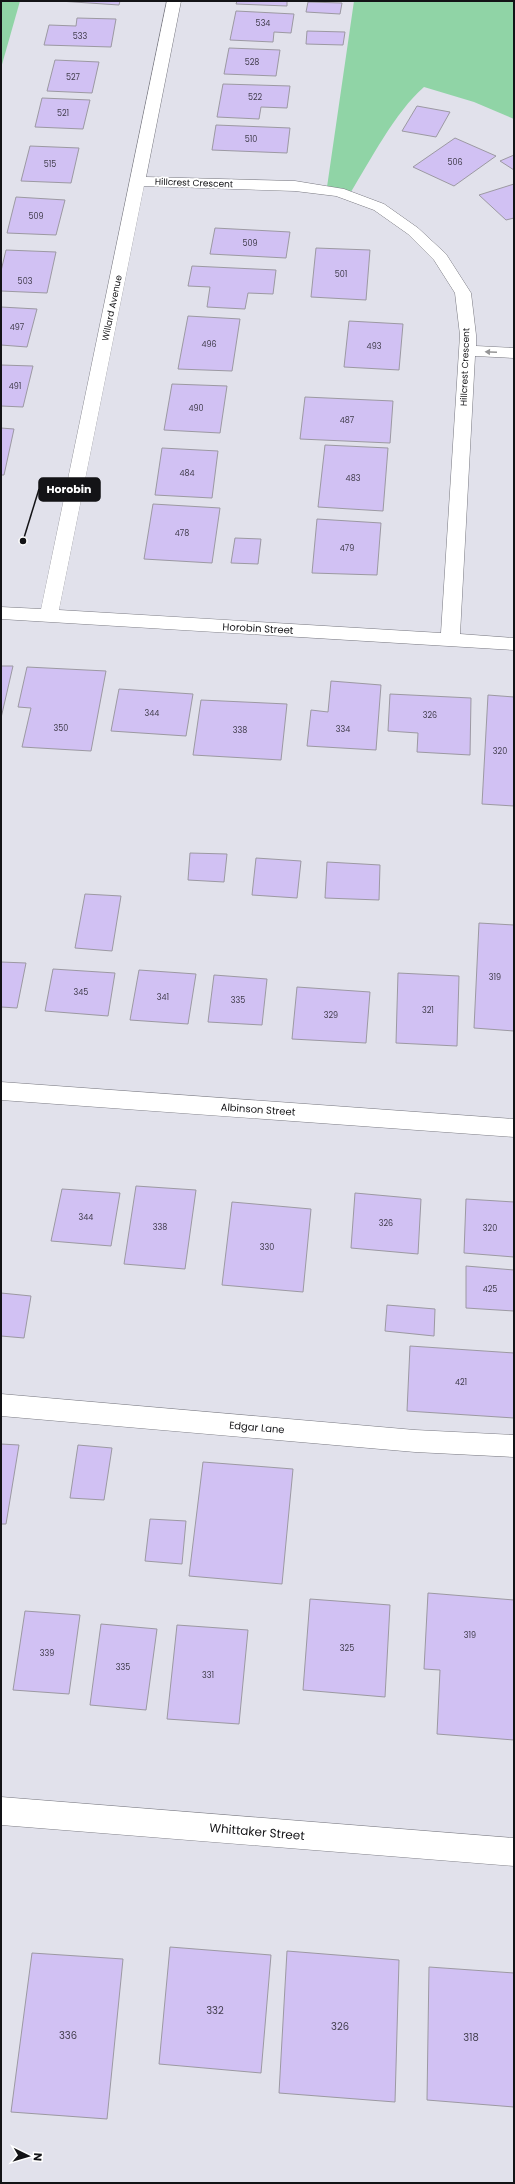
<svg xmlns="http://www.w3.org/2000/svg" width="515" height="2184" font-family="Poppins,sans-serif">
  <rect width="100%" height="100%" fill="#e1e1eb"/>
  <g fill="#90d4a6">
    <polygon points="1,1 20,1 1,68"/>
    <path d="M 354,1 L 514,1 L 514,119 L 474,102 L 424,87 C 395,112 370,161 349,195 L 327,187 Z"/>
  </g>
  <g fill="#d1c1f3" stroke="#9c99a2">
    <polygon points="59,1 120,1 119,5"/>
    <polygon points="237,1 287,1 287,6 236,4"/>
    <polygon points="308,2 342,3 340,14 306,12"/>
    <polygon points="236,11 294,14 291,33 274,32 273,42 230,40"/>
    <polygon points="77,18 116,19 111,47 44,45 49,25 76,26"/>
    <polygon points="307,31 345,32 343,45 306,44"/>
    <polygon points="229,48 280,50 276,76 224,74"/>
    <polygon points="55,60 99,62 92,93 47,91"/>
    <polygon points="223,84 290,86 287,108 261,107 259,119 217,117"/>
    <polygon points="42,98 90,100 83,129 35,127"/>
    <polygon points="417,106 450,112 436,137 402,131"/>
    <polygon points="216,125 290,128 287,153 212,150"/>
    <polygon points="455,138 496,156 454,186 413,167"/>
    <polygon points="30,146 79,148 71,183 21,181"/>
    <polygon points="514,155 514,170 500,161"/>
    <polygon points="514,184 514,218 506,220 479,195"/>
    <polygon points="16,197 65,200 56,235 7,233"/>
    <polygon points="215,228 290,232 286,258 210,254"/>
    <polygon points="316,248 370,250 366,300 311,297"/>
    <polygon points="6,250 56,252 47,293 1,291 1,271"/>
    <polygon points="192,266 276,270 273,294 248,293 245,309 207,307 210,287 188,286"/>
    <polygon points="1,307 37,309 27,347 1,345"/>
    <polygon points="188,316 240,319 232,371 178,369"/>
    <polygon points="349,321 403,324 399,370 344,367"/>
    <polygon points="1,365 33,366 23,407 1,406"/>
    <polygon points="172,384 227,386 220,433 164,430"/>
    <polygon points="305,397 393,401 390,443 300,439"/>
    <polygon points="1,428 14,429 4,475 1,475"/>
    <polygon points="325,445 388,448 383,511 318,507"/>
    <polygon points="162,448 218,451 212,498 155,495"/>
    <polygon points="153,504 220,508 212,563 144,559"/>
    <polygon points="317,519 381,523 377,575 312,573"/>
    <polygon points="235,538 261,539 258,564 231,563"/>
    <polygon points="1,666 13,666 1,718"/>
    <polygon points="27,667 106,671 91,751 22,747 31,708 18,707"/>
    <polygon points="331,681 381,685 376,750 307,746 311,710 328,712"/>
    <polygon points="119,689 193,694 186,736 111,731"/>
    <polygon points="390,694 471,698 470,755 417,752 418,733 388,731"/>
    <polygon points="488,695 514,697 514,806 482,804"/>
    <polygon points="201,700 287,704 281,760 193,755"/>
    <polygon points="190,853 227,854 224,882 188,880"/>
    <polygon points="256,858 301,861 297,898 252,895"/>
    <polygon points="327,862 380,865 379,900 325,898"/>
    <polygon points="85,894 121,896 112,951 75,948"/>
    <polygon points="479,923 514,925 514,1031 474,1028"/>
    <polygon points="1,962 26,963 17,1008 1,1007"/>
    <polygon points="53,969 115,973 108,1016 45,1011"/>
    <polygon points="139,970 196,974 188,1024 130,1020"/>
    <polygon points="398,973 459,976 457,1046 396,1043"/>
    <polygon points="214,975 267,979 262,1025 208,1022"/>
    <polygon points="297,987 370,992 366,1043 292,1039"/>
    <polygon points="136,1186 196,1190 185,1269 124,1264"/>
    <polygon points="62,1189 120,1193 111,1246 51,1241"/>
    <polygon points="355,1193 421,1199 418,1254 351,1248"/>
    <polygon points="466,1199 514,1202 514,1257 464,1253"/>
    <polygon points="232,1202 311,1209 303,1292 222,1285"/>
    <polygon points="466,1266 514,1270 514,1311 466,1308"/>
    <polygon points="1,1293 31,1296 24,1338 1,1336"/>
    <polygon points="387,1305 435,1309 434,1336 385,1331"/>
    <polygon points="410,1346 514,1353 514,1418 407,1411"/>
    <polygon points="1,1444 19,1445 6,1524 1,1524"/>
    <polygon points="78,1445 112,1448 104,1500 70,1498"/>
    <polygon points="203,1462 293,1469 282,1584 189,1576"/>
    <polygon points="150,1519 186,1521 182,1564 145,1561"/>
    <polygon points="428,1593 514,1600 514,1740 437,1734 440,1670 424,1669"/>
    <polygon points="310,1599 390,1605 385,1697 303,1690"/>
    <polygon points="25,1611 80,1615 69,1694 13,1690"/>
    <polygon points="101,1624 157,1629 146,1710 90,1705"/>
    <polygon points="177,1625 248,1630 239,1724 167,1719"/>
    <polygon points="170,1947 271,1955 261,2073 159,2064"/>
    <polygon points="287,1951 399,1960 395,2102 279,2093"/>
    <polygon points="32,1953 123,1959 107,2119 11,2112"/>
    <polygon points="429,1967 514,1973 514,2107 427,2100"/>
  </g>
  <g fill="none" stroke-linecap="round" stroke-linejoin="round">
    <defs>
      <g id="minor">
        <path d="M 167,1 L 181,1 L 146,177 L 295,181 L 344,189 L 384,204 L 418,228 L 446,254 L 471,293 L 476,335 L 476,346 L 514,348 L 514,358 L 475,356 L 460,634 L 514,638 L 514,650 L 1,619 L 1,607 L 41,609 ZM 144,186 L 295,191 L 336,196 L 374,210 L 408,234 L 434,260 L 455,293 L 460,335 L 441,633 L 59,610 Z"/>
        <polygon points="1,1082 514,1119 514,1137 1,1100"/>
        <polygon points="1,1394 415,1430 514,1435 514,1457 415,1452 1,1416"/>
        <polygon points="1,1797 514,1838 514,1866 1,1825"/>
      </g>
    </defs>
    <use href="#minor" stroke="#797981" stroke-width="1"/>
    <use href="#minor" fill="#fff" fill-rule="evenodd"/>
  </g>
  <defs><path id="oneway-solid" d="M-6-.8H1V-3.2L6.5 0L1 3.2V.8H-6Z"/></defs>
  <use fill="#959596" href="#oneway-solid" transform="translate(491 352) rotate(-177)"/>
  <g text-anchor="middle" stroke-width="3.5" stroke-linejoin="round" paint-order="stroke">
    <g font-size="8" fill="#423e4d">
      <text x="263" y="26">534</text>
      <text x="80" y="39">533</text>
      <text x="252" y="65">528</text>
      <text x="73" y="80">527</text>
      <text x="255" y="100">522</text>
      <text x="63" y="116">521</text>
      <text x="251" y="142">510</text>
      <text x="455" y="165">506</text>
      <text x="50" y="167">515</text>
      <text x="36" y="219">509</text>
      <text x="250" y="246">509</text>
      <text x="341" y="277">501</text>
      <text x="25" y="284">503</text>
      <text x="17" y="330">497</text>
      <text x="209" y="347">496</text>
      <text x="374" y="349">493</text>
      <text x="15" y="389">491</text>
      <text x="196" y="411">490</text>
      <text x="347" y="423">487</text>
      <text x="187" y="476">484</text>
      <text x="353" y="481">483</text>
      <text x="182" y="536">478</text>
      <text x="347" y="551">479</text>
      <text x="152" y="716">344</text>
      <text x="430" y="718">326</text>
      <text x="61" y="731">350</text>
      <text x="343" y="732">334</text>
      <text x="240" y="733">338</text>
      <text x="500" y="754">320</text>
      <text x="495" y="980">319</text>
      <text x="81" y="995">345</text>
      <text x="163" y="1000">341</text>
      <text x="238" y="1003">335</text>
      <text x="428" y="1013">321</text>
      <text x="331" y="1018">329</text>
      <text x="86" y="1220">344</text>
      <text x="386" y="1226">326</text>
      <text x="160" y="1230">338</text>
      <text x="490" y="1231">320</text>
      <text x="267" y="1250">330</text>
      <text x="490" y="1292">425</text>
      <text x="461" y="1385">421</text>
      <text x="470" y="1638">319</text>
      <text x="347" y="1651">325</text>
      <text x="47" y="1656">339</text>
      <text x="123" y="1670">335</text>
      <text x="208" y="1678">331</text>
    </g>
    <g font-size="9" fill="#131316" stroke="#fff">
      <text transform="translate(194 183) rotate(2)" y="3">Hillcrest Crescent</text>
      <text transform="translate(112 308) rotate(-78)" y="3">Willard Avenue</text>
      <text transform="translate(465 367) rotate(-88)" y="3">Hillcrest Crescent</text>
    </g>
    <g font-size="10" fill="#131316" stroke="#fff">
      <text transform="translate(258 628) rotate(3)" y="4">Horobin Street</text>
      <text transform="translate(258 1109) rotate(4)" y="4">Albinson Street</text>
      <text transform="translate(257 1427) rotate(5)" y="4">Edgar Lane</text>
    </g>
    <g font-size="10" fill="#423e4d">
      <text x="215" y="2014">332</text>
      <text x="340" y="2030">326</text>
      <text x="68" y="2039">336</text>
      <text x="471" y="2041">318</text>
    </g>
    <g font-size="12" fill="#131316" stroke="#fff">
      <text transform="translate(257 1832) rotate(5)" y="4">Whittaker Street</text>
    </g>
  </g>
  <path fill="none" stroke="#131316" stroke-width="1.5" d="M23 541L39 489"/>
  <circle fill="#131316" stroke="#fff" stroke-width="1.5" cx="23" cy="541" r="4"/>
  <rect fill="#131316" stroke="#131316" stroke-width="1.5" x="39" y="478" width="61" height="23" rx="4"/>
  <g font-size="11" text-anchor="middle" font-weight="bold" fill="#fff">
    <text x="69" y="493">Horobin</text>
  </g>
  <rect width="515" height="2184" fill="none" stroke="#131316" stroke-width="4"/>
  <g transform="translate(28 2156) rotate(95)" stroke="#ffffff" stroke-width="3" paint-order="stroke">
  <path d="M0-3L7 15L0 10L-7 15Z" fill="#131316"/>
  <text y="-6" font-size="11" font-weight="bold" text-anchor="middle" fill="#131316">N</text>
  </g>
</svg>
